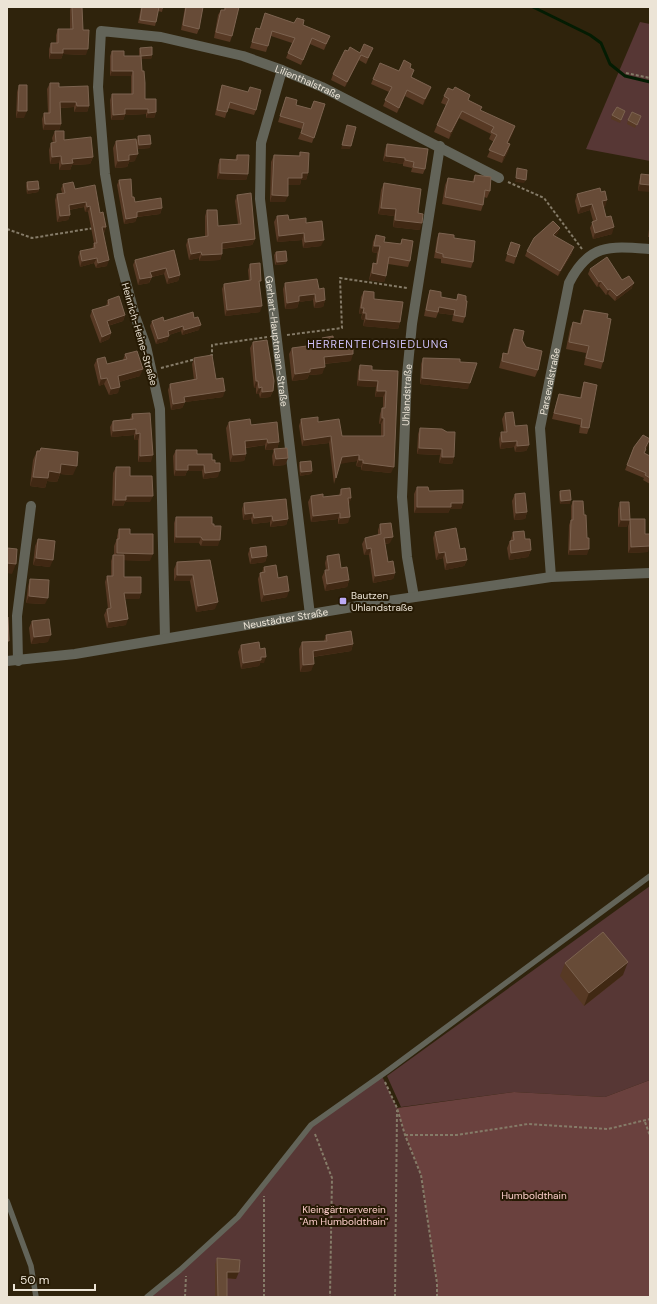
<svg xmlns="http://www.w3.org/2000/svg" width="657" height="1304" font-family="'DM Sans',sans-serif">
  <rect width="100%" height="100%" fill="#2f230c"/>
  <g fill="#573735">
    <polygon points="640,22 650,24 650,161 586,149"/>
    <polygon points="650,886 650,1080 605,1097 514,1092 401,1107 387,1076"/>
    <polygon points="382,1076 397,1108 405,1135 421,1175 437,1283 437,1297 147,1297 238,1217 311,1125"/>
  </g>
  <polygon fill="#6a413e" points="650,1080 650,1297 437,1297 437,1283 421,1175 405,1135 397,1108 514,1092 605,1097"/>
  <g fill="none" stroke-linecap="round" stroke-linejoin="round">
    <polyline stroke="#041c03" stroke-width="3" points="533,7 590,35 601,43 610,64 625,76 650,82"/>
    <g stroke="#857b68" stroke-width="2" stroke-dasharray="3 2" stroke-linecap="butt">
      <polyline points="626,73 650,78"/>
      <polyline points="508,182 544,198 582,249"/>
      <polyline points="7,229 32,238 94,228"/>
      <polyline points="287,335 342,328 340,278 407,288"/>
      <polyline points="210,356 212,355 212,345 267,337"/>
      <polyline points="161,368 196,359"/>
      <polyline points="385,1082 397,1108 405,1135 421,1175 437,1283 437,1297"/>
      <polyline points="645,1122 650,1136"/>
      <polyline points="315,1134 332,1178 330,1297"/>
      <polyline points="405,1135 457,1135 528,1124 608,1129 650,1119"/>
      <polyline points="185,1297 186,1276"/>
      <polyline points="264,1297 264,1196"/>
      <polyline points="395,1297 397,1110"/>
    </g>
    <g stroke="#636459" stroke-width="5.5">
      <polyline points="7,1201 31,1266 36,1297"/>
      <polyline points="147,1297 180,1270 238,1217 311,1125 386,1072 650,876"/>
    </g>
    <g stroke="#636459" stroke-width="10">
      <path id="s1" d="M 282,70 L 261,143 L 260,199 L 310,615"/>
      <path id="s2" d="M 551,577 L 540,428 L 569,283 C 589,243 611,246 650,249"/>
      <path id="s3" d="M 414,597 L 407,557 L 402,497 L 407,375 L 412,324 L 440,146"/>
      <path id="s4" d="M 165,638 L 160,409 L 146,346 L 135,316 L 119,256 L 105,174 L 98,87 L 101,31 L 161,37 L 243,56 L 282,70 L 322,87 L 499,178"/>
      <polyline points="18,661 17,616 31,506"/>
    </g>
    <path stroke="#636459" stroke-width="10" id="s5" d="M 7,661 L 75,654 L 388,601 L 551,577 L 650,573"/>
  </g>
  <g fill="#573924">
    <polygon points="71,7 82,7 83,30 86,55 63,54 61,59 49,59 49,49 51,43 56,43 56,35 58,29 70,29 70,9"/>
    <polygon points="141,7 163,7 162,12 158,11 156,22 155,26 138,23"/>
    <polygon points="185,7 203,7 199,29 197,34 181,30"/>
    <polygon points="225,7 239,7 232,36 230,42 214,38 218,15 221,10 224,10"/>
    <polygon points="265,13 294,23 303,25 330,36 324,50 310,44 301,65 286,58 292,43 271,36 266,52 250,48 256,28 260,29"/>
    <polygon points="140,48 152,55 151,59 141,59 142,71 145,99 156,112 154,118 146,118 146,114 125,115 123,120 111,120 110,100 112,94 131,94 131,76 110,76 110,56 112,51 124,56 139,56 139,51"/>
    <polygon points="373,48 366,64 359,60 345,87 331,80 333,74 348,51 360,53"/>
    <polygon points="410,68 411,77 431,87 423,105 405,96 397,113 383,106 389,92 371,84 373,79"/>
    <polygon points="50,83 59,87 89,106 87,112 74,112 74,107 60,108 61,124 59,130 43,130 42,119 44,113 48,113 47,89"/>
    <polygon points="19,85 24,118 16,118 17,92"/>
    <polygon points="222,85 256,110 254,115 228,108 225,118 215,115 220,90"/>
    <polygon points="453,90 470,95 468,100 482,107 480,111 515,126 508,143 510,144 508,151 502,163 487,157 494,142 489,139 491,134 459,118 449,139 434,132 437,125 446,105 441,103 444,96"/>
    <polygon points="286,97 296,105 311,109 314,101 325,104 312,143 298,139 302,129 278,122"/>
    <polygon points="625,111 620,123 611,119 612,115"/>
    <polygon points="641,116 635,128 627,124 628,120"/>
    <polygon points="55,131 64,140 93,157 90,164 72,165 70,170 59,170 59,163 50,164 49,150 51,143 53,143 52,138"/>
    <polygon points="138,136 150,148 137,149 137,140"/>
    <polygon points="116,141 135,161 129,162 127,167 115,168 113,148"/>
    <polygon points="387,144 425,169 423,174 411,172 412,168 403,166 403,164 383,161 385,149"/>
    <polygon points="300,152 308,173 306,180 301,180 300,185 288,185 285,202 270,202 271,162 274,155 299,156"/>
    <polygon points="237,155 248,174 246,180 217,179 218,165 220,159 235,160"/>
    <polygon points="641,174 650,175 638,191 639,181"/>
    <polygon points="475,175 490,191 487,198 484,197 483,205 481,211 442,204 445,185 448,178 472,182"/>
    <polygon points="119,180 132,197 135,202 162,208 160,214 137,217 135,222 124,224 117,185"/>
    <polygon points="27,182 39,189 38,192 27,194 26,186"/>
    <polygon points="384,183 418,213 420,230 393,227 394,216 378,214 381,190"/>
    <polygon points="63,184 75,189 100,213 106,227 104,233 107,266 96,268 94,263 80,267 78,257 80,251 92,249 94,243 88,212 85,212 84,207 69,210 70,215 68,220 57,222 55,200 57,194 62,193 61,189"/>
    <polygon points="577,194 605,207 603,207 612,234 593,239 590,228 593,221 590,210 578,214 575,201"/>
    <polygon points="237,195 255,239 252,245 222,249 222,254 220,260 199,261 199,258 189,260 186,245 188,239 205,237 205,216 207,210 218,226 238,224 235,201"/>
    <polygon points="277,216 289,220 306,223 321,246 303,248 302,240 277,242 274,222"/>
    <polygon points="650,221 650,237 648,237"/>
    <polygon points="439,233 454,238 473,262 471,268 441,263 441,259 434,258 437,238"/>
    <polygon points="558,233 555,236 572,253 558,276 525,256 527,251"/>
    <polygon points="376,235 384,242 400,244 402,239 410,261 408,267 388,264 386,276 384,282 369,280 371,270 373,263 376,263 377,253 372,252 373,242"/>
    <polygon points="511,242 520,245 514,264 505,261"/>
    <polygon points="174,250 180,275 178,281 167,284 164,274 152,277 149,283 138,285 133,265 135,260"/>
    <polygon points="276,252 287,261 285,264 275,265 274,255"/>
    <polygon points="250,264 260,285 260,312 225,316 222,289 224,284 249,281 248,270"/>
    <polygon points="590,269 622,280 632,288 615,301 608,294 606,295 599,286 597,287 588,274"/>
    <polygon points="285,283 319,289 325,300 323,307 314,308 313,300 299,302 297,308 285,309 283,289"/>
    <polygon points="430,290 441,297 456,300 458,294 466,301 465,317 463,323 452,321 453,315 438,313 436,318 424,316 428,296"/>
    <polygon points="364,291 400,322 398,329 363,326 364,320 361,319 362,314 359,314 361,297"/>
    <polygon points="108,300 125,315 123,321 108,326 111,333 109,339 100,343 90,316 92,310 106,306"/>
    <polygon points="584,310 603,362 601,369 584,365 586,353 566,349 570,329 573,322 580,323 581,317"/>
    <polygon points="152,321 164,321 199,330 182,335 181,331 169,335 167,341 156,344 150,326"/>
    <polygon points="514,329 522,340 538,370 535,377 499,368 501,360 503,353 507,354 511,335"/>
    <polygon points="322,338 351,361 324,364 322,374 309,375 307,379 292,381 289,354 292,348 319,344"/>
    <polygon points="253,342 273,391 270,397 260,398 259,394 256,394 256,388 254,388 250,348"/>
    <polygon points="125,354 140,376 119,382 118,393 109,395 104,384 99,386 94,365 97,359 107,364 123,360"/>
    <polygon points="194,358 216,379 223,397 185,402 182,408 171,410 168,390 170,384 194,380 192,364"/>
    <polygon points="423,358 460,362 468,389 420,384 421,364"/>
    <polygon points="360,365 372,370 398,371 391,473 361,470 361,467 356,466 357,461 340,463 334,484 329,443 302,446 299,426 301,419 318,422 342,436 381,436 381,424 379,424 380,414 382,408 383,408 383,397 375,397 376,387 357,386 358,371"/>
    <polygon points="584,382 589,428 587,434 579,433 580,425 552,419 557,400 559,394 580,398 582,388"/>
    <polygon points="505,413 529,445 526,451 515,452 514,447 500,449 499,439 501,432 504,432 502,419"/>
    <polygon points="132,414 151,462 138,462 138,440 134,440 134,435 111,437 110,427 113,421 130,419"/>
    <polygon points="229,422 251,425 279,442 277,449 265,450 265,445 246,448 246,454 244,461 230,462 226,428"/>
    <polygon points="420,428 454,457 452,464 439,463 440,455 417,454 418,434"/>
    <polygon points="648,445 646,449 645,453 650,456 650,484 643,480 644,478 625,470 634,447"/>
    <polygon points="41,448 73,475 60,474 57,482 47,481 45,488 30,486 33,460 37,451 40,451"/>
    <polygon points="274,449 288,458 285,465 273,466 272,456"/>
    <polygon points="176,450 197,454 212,460 215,463 218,477 203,479 202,471 187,471 185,476 174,476 173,456"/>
    <polygon points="300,462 312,471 311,474 300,476 299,466"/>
    <polygon points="116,467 130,476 150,502 125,502 123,506 112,506 113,473"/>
    <polygon points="417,487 429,491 463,503 461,509 450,509 448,513 414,513 414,494"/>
    <polygon points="341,489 351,498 349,504 348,523 338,524 338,519 311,522 308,502 311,496 323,497 339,495"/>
    <polygon points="560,491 570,504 560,504 559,495"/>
    <polygon points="515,494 527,512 525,519 514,520 512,501"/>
    <polygon points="573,501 584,515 587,555 568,555 569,525 571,520 571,506"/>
    <polygon points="620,502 627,527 618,527 618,509"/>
    <polygon points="244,503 288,519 286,525 270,527 270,522 252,524 251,519 243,520 242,509"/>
    <polygon points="176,517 212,524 214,526 218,546 201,546 199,543 174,543 174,523"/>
    <polygon points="630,519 645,534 648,552 628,553 628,526"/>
    <polygon points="380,524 390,543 385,544 388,562 395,573 393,579 373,583 369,555 364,555 362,544 365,538 378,535 378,530"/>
    <polygon points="119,529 130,534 150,561 124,560 124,577 141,593 139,599 125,599 126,625 107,628 104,615 107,609 108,609 105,582 107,576 111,576 111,561 113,555 114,555 114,546 117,539 117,536"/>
    <polygon points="435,532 460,549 467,560 464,566 445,570 443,558 436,560 433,538"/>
    <polygon points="513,532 531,550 528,557 509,560 507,548 510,541 511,541 511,539"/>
    <polygon points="38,539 50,567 33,565 35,546"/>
    <polygon points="250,548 267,556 265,562 250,564 248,554"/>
    <polygon points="327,556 341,568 349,580 347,587 325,591 322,577 325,570 326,570 325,563"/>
    <polygon points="210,560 215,609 196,612 190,581 174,581 174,569 177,562"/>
    <polygon points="264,567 278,578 287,597 261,602 258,579 260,573 262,572"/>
    <polygon points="30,579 45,604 26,603 28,586"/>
    <polygon points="32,621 48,642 31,644 29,628"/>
    <polygon points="326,635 353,644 351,651 313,657 311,671 300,672 299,649 302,642 324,641"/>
    <polygon points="241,645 260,649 264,663 260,663 259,666 241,669 238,652"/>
    <polygon points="565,963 623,975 584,1006 560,976"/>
    <polygon points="217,1258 236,1279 227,1278 227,1297 215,1297 215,1265"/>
  </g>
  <g fill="#402813">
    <polygon points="63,49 88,49 86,55 63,54 61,59 49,59 51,53"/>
    <polygon points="152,55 151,59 139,59 141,56"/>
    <polygon points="361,55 359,60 345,87 347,82"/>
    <polygon points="112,71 133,71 131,76 110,76"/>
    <polygon points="431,87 429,93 423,105 425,99"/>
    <polygon points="407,90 405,96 397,113 399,108"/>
    <polygon points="60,102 76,102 74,107 58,108"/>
    <polygon points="77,106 89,106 87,112 74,112"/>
    <polygon points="125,109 148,109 146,114 125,115 123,120 111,120 113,115"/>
    <polygon points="18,111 27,111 24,118 16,118"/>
    <polygon points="462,111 459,118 449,139 451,132"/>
    <polygon points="156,112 154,118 146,118 148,113"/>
    <polygon points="45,124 61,124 59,130 43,130"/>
    <polygon points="515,126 513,133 505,150 507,143"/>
    <polygon points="151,144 150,148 137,149 139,145"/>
    <polygon points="510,144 508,151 502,163 504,156"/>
    <polygon points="342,145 351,146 350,149 341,149"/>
    <polygon points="138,154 135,161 129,162 127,167 115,168 118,161 129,155"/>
    <polygon points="61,156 59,163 50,164 52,157"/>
    <polygon points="386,156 405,158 403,164 383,161"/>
    <polygon points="93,157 90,164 72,165 70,170 59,170 62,164 72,159"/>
    <polygon points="220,173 248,174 246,180 217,179"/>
    <polygon points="302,173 308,173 306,180 301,180 300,185 286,185 288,178"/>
    <polygon points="516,178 526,180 524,183 515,182"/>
    <polygon points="640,184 650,185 650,192 638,191"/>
    <polygon points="39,189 38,192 27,194 28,190"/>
    <polygon points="272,195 288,196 285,202 270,202"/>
    <polygon points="607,200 605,207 599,208 602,201"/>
    <polygon points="86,202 84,207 67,210 69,205"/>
    <polygon points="592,204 590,210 578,214 581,207"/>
    <polygon points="90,206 88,212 85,212 87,207"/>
    <polygon points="162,208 160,214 135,217 137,212"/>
    <polygon points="381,208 396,209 394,216 378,214"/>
    <polygon points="70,215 68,220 57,222 60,216"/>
    <polygon points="137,217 135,222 124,224 126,219"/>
    <polygon points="395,220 422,223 420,230 393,227"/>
    <polygon points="102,227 106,227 104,233 100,233"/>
    <polygon points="614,227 612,234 593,239 595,233"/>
    <polygon points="560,228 558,233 551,241 553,235"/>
    <polygon points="304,233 302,240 277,242 279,236"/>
    <polygon points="255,239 252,245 219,249 222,243"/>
    <polygon points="324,240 321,246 303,248 305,242"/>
    <polygon points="374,246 380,246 377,253 372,252"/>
    <polygon points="574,247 572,253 558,276 560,271"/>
    <polygon points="201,252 199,258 189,260 191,254"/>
    <polygon points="222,254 220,260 199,261 202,255"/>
    <polygon points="97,258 94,263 80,267 82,261"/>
    <polygon points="109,260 107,266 96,268 98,263"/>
    <polygon points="287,261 285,264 275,265 277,262"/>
    <polygon points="166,268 164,274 151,277 149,283 138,285 140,279 150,272"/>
    <polygon points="372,273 386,276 384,282 369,280"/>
    <polygon points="180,275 178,281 167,284 169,278"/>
    <polygon points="601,281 599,286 597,287 599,282"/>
    <polygon points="634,283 632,288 615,301 617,296"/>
    <polygon points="610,289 608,294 606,295 608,290"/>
    <polygon points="315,294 313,300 299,302 297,308 285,309 287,303 299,296"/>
    <polygon points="325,300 323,307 314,308 316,302"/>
    <polygon points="262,306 260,312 225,316 227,310"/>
    <polygon points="439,307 455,310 453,315 438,313"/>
    <polygon points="361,308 364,308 362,314 359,314"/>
    <polygon points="363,313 366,313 364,320 361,319"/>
    <polygon points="125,315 123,321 104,327 107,321"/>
    <polygon points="366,319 400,322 398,329 363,326"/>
    <polygon points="201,325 199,330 182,335 184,330"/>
    <polygon points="183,326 181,331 166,336 168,331"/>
    <polygon points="111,333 109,339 100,343 102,337"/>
    <polygon points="169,336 167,341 156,344 158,339"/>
    <polygon points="353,354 351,361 321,364 324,357"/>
    <polygon points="325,367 322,374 309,375 307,379 292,381 295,374 310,369"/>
    <polygon points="143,369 140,376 115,383 118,376"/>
    <polygon points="107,378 104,384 99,386 101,379"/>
    <polygon points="422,378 470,383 468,389 420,384"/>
    <polygon points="359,380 378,381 376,387 357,386"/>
    <polygon points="256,381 258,381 256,388 254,388"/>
    <polygon points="120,387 118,393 109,395 111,389"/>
    <polygon points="262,387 259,394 256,394 259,388"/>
    <polygon points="225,391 223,397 185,402 182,408 171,410 173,404 184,397"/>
    <polygon points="273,391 270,397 260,398 262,392"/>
    <polygon points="377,391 386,391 383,397 375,397"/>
    <polygon points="382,418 384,418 381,424 379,424"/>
    <polygon points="136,429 134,435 111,437 113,431"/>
    <polygon points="140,433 138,440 134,440 136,434"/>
    <polygon points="331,436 329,443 302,446 304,440"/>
    <polygon points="267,439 265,445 242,448 245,441"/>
    <polygon points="650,440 648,445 643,453 645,448"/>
    <polygon points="517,441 514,447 500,449 502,442"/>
    <polygon points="279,442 277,449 265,450 268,443"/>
    <polygon points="529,445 526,451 515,452 517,446"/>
    <polygon points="419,448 442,449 440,455 417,454"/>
    <polygon points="246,454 244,461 230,462 233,455"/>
    <polygon points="153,455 151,462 138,462 140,456"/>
    <polygon points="359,455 357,461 340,464 342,457"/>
    <polygon points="442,457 454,457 452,464 439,463"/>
    <polygon points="288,458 285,465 273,466 276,459"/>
    <polygon points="359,460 363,460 361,467 356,466"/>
    <polygon points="363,463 394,467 391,473 361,470"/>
    <polygon points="61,464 77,466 73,475 60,474 57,482 47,481 45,488 30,486 33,477 49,471"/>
    <polygon points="188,465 204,465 202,471 187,471 185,476 174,476 176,470"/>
    <polygon points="220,471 218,477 203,479 205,473"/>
    <polygon points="312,471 311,474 300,476 301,472"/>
    <polygon points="126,496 153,496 150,502 125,502 123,506 112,506 115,500"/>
    <polygon points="348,498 351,498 349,505"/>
    <polygon points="571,500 570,504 560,504 561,501"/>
    <polygon points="451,503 463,503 461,509 450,509 448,513 414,513 417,507"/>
    <polygon points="527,512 525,519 514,520 516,513"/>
    <polygon points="253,513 251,519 243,520 245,514"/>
    <polygon points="340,513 338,519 311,522 313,516"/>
    <polygon points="272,516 270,522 252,524 254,518"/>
    <polygon points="350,517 348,523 338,524 340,518"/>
    <polygon points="288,519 286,525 270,527 273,521"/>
    <polygon points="621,520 630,520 627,527 618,527"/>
    <polygon points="176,537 201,537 199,543 174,543"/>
    <polygon points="393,537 390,543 382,544 384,538"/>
    <polygon points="203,540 220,540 218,546 201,546"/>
    <polygon points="650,546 648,552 628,553 631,547"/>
    <polygon points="371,548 369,555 364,555 367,549"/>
    <polygon points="589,549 587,555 568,555 570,550"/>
    <polygon points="531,550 528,557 509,560 511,553"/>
    <polygon points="445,552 443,558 436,560 439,553"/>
    <polygon points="117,553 153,554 150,561 114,560"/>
    <polygon points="267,556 265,562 250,564 252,558"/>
    <polygon points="36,558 53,560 50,567 33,565"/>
    <polygon points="467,560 464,566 445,570 447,563"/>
    <polygon points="7,563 16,564 12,574 7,573"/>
    <polygon points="395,573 393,579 373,583 375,576"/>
    <polygon points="177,575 193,575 190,581 174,581"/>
    <polygon points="349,580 347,587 325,591 327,584"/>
    <polygon points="289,591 287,597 261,602 264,595"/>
    <polygon points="124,593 141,593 139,599 121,599"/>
    <polygon points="29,596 48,598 45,604 26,603"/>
    <polygon points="218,602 215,609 196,612 198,606"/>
    <polygon points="128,619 126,625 107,628 109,622"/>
    <polygon points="51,635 48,642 31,644 34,637"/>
    <polygon points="353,644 351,651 311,657 313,651"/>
    <polygon points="261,657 266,657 264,663 260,663 259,666 241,669 243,663"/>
    <polygon points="314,664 311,671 300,672 303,665"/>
    <polygon points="628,962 623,975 584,1006 589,993"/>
    <polygon points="227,1272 239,1272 236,1279 225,1278"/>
  </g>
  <g fill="#674b37" stroke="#7c6350">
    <polygon points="72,7 82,7 83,30 89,30 88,49 63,49 63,53 51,53 51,43 58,43 58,29 73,29"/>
    <polygon points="142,7 163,7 163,8 159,7 156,22 140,20"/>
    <polygon points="186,7 203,7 199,29 183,25"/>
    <polygon points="225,7 239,7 232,36 216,32 221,10 225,10"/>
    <polygon points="265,13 294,23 297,18 304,20 303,25 330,36 326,44 312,38 303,60 288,53 295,38 272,31 268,46 252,42 256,28 260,29"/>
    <polygon points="364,44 373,48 368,58 361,55 347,82 333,74 345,50 348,51 350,47 360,53"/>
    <polygon points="152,47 152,55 141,56 140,48"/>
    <polygon points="112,51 124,51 124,56 141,56 142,71 144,71 145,83 145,99 156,99 156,112 148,113 148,109 125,109 125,114 113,115 112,94 133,94 133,71 112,71"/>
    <polygon points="404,60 411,64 410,68 414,70 411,77 431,87 425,99 407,90 399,108 385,100 392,87 373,79 380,63 399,71"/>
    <polygon points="50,83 59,83 59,87 88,86 89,106 77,106 76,102 60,102 61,124 45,124 44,113 50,113"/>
    <polygon points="19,85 27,85 27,111 18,111"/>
    <polygon points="222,85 248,92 250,87 261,90 256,110 230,102 227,112 217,110"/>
    <polygon points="455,87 470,95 468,100 482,107 480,110 515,126 507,143 510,144 504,156 489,150 497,135 491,132 494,127 462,111 451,132 437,125 449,99 444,96 448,88 453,90"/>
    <polygon points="286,97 297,100 296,105 311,109 314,101 325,104 314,138 301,133 304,123 280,116"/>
    <polygon points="617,107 625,111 621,120 612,115"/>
    <polygon points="632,112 641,116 637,125 628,120"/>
    <polygon points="347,125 356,127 351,146 342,145"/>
    <polygon points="55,131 64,131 64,140 91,137 93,157 72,159 73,163 62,164 61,156 52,157 51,143 56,142"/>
    <polygon points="150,135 151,144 139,145 138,136"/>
    <polygon points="136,139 138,154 129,155 129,160 118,161 116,141"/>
    <polygon points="387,144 428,149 425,169 413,167 414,162 405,160 405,158 386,156"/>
    <polygon points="300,152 309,153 308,173 302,173 302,178 288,178 288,196 272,195 274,155 300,156"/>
    <polygon points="237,155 249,155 248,174 220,173 220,159 237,160"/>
    <polygon points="517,168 527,170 526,180 516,178"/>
    <polygon points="641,174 650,175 650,185 640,184"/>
    <polygon points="475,175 491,177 490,191 485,190 483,205 445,197 448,178 474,182"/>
    <polygon points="131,179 132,197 134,197 135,202 161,198 162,208 137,212 137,217 126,219 119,180"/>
    <polygon points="38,181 39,189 28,190 27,182"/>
    <polygon points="73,182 75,189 95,185 100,213 103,212 106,227 102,227 109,260 98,263 97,258 82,261 80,251 95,248 94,243 97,243 90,206 87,207 86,202 69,205 70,215 60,216 57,194 65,193 63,184"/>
    <polygon points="384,183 421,189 418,213 423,214 422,223 395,220 396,209 381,208"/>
    <polygon points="600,188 601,192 605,191 607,200 602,201 606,217 611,216 614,227 595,233 592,222 597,220 592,204 581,207 577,194"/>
    <polygon points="251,193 255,239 222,243 222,254 202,255 201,252 191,254 188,239 208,236 207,210 217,210 218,226 241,224 237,195"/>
    <polygon points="288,215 289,220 306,218 306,223 322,221 324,240 305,242 304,233 279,236 277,216"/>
    <polygon points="553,221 560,228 553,235 574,247 560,271 527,251 534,238"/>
    <polygon points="439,233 454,235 454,238 475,241 473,262 443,257 443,254 436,252"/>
    <polygon points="376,235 385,237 384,242 401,244 402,239 413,241 410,261 389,257 386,276 372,273 373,263 377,264 380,246 374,246"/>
    <polygon points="511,242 520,245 516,257 507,254"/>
    <polygon points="174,250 180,275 169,278 166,268 150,272 152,277 140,279 135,260"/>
    <polygon points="286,251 287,261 277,262 276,252"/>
    <polygon points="607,257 622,280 629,276 634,283 617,296 610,289 608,290 601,281 599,282 590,269"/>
    <polygon points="260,263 261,281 259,281 262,306 227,310 224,284 251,280 250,264"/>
    <polygon points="317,279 319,289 324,288 325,300 316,302 315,294 299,296 299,301 287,303 285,283"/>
    <polygon points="430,290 441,292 441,297 457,300 458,294 466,296 466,301 467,301 465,317 454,315 455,310 439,307 438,312 426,310"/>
    <polygon points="364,291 374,292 374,299 403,302 400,322 366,319 366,313 363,313 364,308 361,308"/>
    <polygon points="119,296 125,315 107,321 111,333 102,337 92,310 109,305 108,300"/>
    <polygon points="584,310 608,314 607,318 611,319 603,362 586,358 589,346 569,342 573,322 581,324"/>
    <polygon points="193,312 194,318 198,317 201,325 184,330 183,326 168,331 169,336 158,339 152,321 163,317 164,321"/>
    <polygon points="514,329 524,331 522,340 526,347 542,351 538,370 502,361 503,353 508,354"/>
    <polygon points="333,336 334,348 353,348 353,354 324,357 325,367 310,369 310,372 295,374 292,348 322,344 322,338"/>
    <polygon points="267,340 274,381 273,391 262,392 262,387 259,388 258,381 256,381 253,342"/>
    <polygon points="137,351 143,369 118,376 120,387 111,389 107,378 101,379 97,359 105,357 107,364 127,359 125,354"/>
    <polygon points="212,355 216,379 223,378 225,391 184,397 185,402 173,404 170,384 197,379 194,358"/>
    <polygon points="423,358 460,359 460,362 477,363 470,383 422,378"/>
    <polygon points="360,365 372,366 372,370 398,371 394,467 363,463 363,460 359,460 359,455 342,457 336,478 331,436 304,440 301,419 318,417 318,422 339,419 342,436 384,436 384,418 382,418 382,408 385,408 386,391 377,391 378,381 359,380"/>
    <polygon points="584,382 597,385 589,428 581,427 582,419 554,413 559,394 581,398"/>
    <polygon points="513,412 515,426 527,425 529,445 517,446 517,441 502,442 501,432 507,432 505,413"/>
    <polygon points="150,413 153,455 140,456 140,433 136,434 136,429 113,431 113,421 133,419 132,414"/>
    <polygon points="250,419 251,425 277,422 279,442 268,443 267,439 245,441 246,454 233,455 229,422"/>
    <polygon points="420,428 442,429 447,432 455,432 454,457 442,457 442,449 419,448"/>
    <polygon points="643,435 650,439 645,448 646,449 644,453 650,456 650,478 645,475 646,473 627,465 634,447"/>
    <polygon points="41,448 78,452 77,466 61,464 60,473 49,471 48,478 33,477 37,451 40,451"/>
    <polygon points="287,448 288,458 276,459 274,449"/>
    <polygon points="176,450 197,450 197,454 212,454 212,460 215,460 215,463 220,463 220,471 205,473 204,465 188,465 188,470 176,470"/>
    <polygon points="311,461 312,471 301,472 300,462"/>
    <polygon points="116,467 130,467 130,476 152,476 153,496 126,496 126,500 115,500"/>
    <polygon points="417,487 428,487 429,491 463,490 463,503 451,503 451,507 417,507"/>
    <polygon points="350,488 351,498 348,498 350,517 340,518 340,513 313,516 311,496 323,494 323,497 341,495 341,489"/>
    <polygon points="570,490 571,500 561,501 560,491"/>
    <polygon points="525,493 527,512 516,513 515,494"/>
    <polygon points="286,499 288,519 273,521 272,516 254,518 253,513 245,514 244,503"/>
    <polygon points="573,501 583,501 584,515 586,515 587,538 589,538 589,549 570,550 571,520 573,520"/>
    <polygon points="620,502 629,502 630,520 621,520"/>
    <polygon points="176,517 212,517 212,524 214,524 214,526 221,526 220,540 203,540 201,537 176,537"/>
    <polygon points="630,519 645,519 645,534 650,534 650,546 631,547"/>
    <polygon points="391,523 393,537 384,538 388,562 393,561 395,573 375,576 371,548 367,549 365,538 381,534 380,524"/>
    <polygon points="456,528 460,549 465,548 467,560 447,563 445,552 439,553 435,532"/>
    <polygon points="119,529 130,529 130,534 153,534 153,554 117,553 117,539 119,539"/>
    <polygon points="524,531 525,539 530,539 531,550 511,553 510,541 514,540 513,532"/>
    <polygon points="38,539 55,541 53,560 36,558"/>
    <polygon points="266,546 267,556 252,558 250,548"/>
    <polygon points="7,548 17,549 16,564 7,563"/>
    <polygon points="339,554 341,568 347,567 349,580 327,584 325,570 329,570 327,556"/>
    <polygon points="113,555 124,555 124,577 141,577 141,593 124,593 128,619 109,622 107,609 111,608 107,576 113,576"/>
    <polygon points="210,560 218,602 198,606 193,575 177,575 177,562"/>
    <polygon points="276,565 278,578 287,576 289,591 264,595 260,573 265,572 264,567"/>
    <polygon points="30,579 49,580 48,598 29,596"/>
    <polygon points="7,617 8,617 9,641 7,641"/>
    <polygon points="49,619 51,635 34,637 32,621"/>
    <polygon points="351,631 353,644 313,651 314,664 303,665 302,642 327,641 326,635"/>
    <polygon points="259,642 260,649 265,648 266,657 261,657 261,660 243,663 241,645"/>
    <polygon points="603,932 628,962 589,993 565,963"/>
    <polygon points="217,1258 240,1260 239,1272 227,1272 227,1297 218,1297"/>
  </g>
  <rect fill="#bcaaf5" stroke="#251903" stroke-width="1.5" x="339" y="597" width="8" height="8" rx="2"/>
  <g text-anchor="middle" stroke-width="4" stroke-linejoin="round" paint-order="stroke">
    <g font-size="10" fill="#ece4d6" stroke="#251903">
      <text dy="4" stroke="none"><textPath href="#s4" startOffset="829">Lilienthalstraße</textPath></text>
      <text transform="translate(140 334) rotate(74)" y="4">Heinrich-Heine-Straße</text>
      <text dy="4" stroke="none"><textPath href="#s1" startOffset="275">Gerhart-Hauptmann-Straße</textPath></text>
      <text dy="4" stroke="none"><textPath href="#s2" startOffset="197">Parsevalstraße</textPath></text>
      <text dy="4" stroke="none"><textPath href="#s3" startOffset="203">Uhlandstraße</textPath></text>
      <text dy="4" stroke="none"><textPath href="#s5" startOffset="282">Neustädter Straße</textPath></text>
    </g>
    <g font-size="10" fill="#ece4d6" stroke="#251903" text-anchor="start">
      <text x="351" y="599">Bautzen<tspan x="351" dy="12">Uhlandstraße</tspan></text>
    </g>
    <g font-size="10" fill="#fbcdc9" stroke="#251903">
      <text x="534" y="1199">Humboldthain</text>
      <text x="344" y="1213">Kleingärtnerverein<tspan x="344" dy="12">"Am Humboldthain"</tspan></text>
    </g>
    <g font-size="11" letter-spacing="1" fill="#cfc2fb" stroke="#251903">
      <text x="378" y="348">HERRENTEICHSIEDLUNG</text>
    </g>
  </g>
  <rect width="657" height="1304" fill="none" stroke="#ece4d6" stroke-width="16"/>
  <path d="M14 1284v6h81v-6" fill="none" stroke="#ece4d6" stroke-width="2"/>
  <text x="20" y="1284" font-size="12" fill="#ece4d6" stroke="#251903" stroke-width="3" paint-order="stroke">50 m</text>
</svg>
